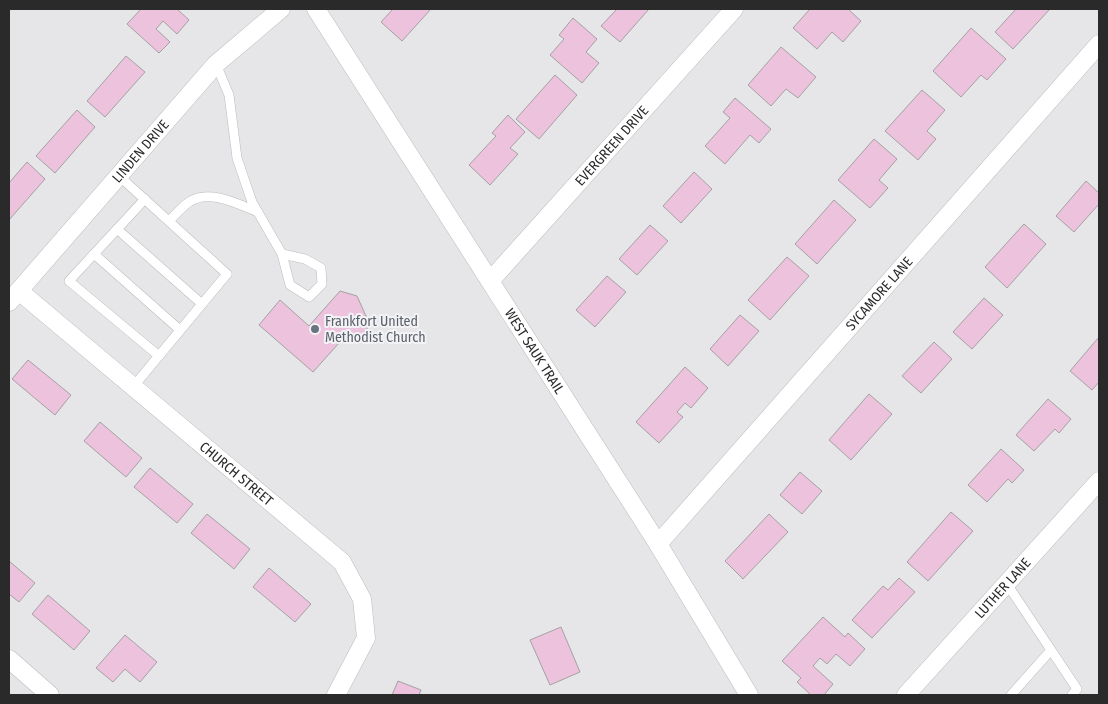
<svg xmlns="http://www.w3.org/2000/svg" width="1108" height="704" font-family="'Fira Sans Condensed',sans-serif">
  <rect width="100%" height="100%" fill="#e6e6e9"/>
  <g fill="#edc2dc" stroke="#a4a1a3">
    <polygon points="141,9 177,9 189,20 177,34 163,21 156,29 170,42 159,53 127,24"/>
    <polygon points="393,9 431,9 402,41 381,22"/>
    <polygon points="617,9 649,9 620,42 601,26"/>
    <polygon points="810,9 848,9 861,21 843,42 832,32 817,49 793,28"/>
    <polygon points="1016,9 1050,9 1013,49 995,32"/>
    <polygon points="573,18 597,39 586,52 599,63 582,83 550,55 564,39 559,35"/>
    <polygon points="971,28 1006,59 987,80 981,75 961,97 933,71"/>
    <polygon points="781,47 816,77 798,98 786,89 771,106 748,85"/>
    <polygon points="126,56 145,72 105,117 87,101"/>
    <polygon points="555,75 577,95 539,139 516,119"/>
    <polygon points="922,90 945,110 927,131 936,139 918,160 885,131"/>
    <polygon points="735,98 771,129 759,143 750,135 725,164 705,146 730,118 723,112"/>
    <polygon points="77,110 95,127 55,173 36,156"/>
    <polygon points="508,115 525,132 510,148 518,154 490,185 469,165 496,136 492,133"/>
    <polygon points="874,139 897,159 879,180 888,188 870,208 838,180"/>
    <polygon points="27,162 45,179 9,220 9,183"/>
    <polygon points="694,172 712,189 681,223 663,206"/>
    <polygon points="1086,181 1099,193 1099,204 1074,232 1056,216"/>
    <polygon points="834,200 856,220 817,264 795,244"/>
    <polygon points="1024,224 1046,244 1007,288 985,267"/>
    <polygon points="650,225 668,241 637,275 619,259"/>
    <polygon points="787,257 809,276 770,320 748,300"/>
    <polygon points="607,276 626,292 595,327 576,310"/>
    <polygon points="340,291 357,296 370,325 357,340 348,333 313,372 259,325 280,300 309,326"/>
    <polygon points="984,298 1003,315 972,349 953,332"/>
    <polygon points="740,315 759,331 728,366 710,349"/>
    <polygon points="1099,337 1099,382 1092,390 1070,371"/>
    <polygon points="934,342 952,359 921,393 902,376"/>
    <polygon points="28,360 71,395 55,415 12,379"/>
    <polygon points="685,367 708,388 691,408 685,403 677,412 683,417 659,443 636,422"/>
    <polygon points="869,394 892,414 851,460 829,440"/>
    <polygon points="1048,399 1071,419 1059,433 1055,429 1034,451 1016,435"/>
    <polygon points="100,422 142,458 126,477 84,441"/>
    <polygon points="1001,449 1024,470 1012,483 1008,479 987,502 968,485"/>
    <polygon points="150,468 193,504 177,523 134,487"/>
    <polygon points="800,472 822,491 802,514 780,495"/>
    <polygon points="951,512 973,531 928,581 907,562"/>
    <polygon points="207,514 250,549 234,569 191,533"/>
    <polygon points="769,514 788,532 743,579 725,561"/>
    <polygon points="9,561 35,583 19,602 9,594"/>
    <polygon points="269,568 311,604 295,622 253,587"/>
    <polygon points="899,578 915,592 872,638 852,620 883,586 888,590"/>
    <polygon points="48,595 90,631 74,650 32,614"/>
    <polygon points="823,617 845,637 848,633 865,649 850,666 836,654 827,664 820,658 813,666 833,684 824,695 811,695 797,682 801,678 782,661"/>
    <polygon points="561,627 580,672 550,685 530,640"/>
    <polygon points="125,635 157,662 140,682 125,669 113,682 96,668"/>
    <polygon points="398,681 421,690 419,695 392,695"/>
  </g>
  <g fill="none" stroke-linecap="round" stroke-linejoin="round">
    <defs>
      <g id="lane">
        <polyline points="216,64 229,95 237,158 252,202 282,254 290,285 309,297 322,284 321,268 305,259 282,254"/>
        <polyline points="119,176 227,274 133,387"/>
        <polyline points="145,199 69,281 159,356"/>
        <path d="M 169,221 C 175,215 182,207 189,202 C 209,188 240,205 258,212"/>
        <polyline points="117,229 202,304"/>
        <polyline points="94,254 180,330"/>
        <polyline points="1007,584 1077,689 1072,695"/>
        <polyline points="1011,695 1051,650"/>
      </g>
      <g id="street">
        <path id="s1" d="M 316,9 L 658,544 L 749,695"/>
        <path id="s2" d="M 490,281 L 734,9"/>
        <path id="s3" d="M 19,291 L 342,562 L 362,599 L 366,638 L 336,695"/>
        <path id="s4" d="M 9,302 L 216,64 L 281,9"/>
        <path id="s5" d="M 658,544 L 1099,44"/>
        <polyline points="9,659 50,695"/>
        <path id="s6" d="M 906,695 L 1099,481"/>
      </g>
    </defs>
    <use href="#lane" stroke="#bbbbbe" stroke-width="10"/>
    <use href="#street" stroke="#bbbbbe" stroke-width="19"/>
    <use href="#lane" stroke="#fff" stroke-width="9"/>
    <use href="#street" stroke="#fff" stroke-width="18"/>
  </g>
  <circle fill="#6b7280" stroke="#f3f3f6" stroke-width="2" cx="315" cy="329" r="5"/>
  <g text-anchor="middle" stroke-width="4" stroke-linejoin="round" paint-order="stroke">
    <g font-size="14" fill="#2a2a2b" stroke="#f3f3f6">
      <text dy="5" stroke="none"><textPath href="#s2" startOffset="182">EVERGREEN DRIVE</textPath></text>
      <text dy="5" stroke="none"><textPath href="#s4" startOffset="200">LINDEN DRIVE</textPath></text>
      <text dy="5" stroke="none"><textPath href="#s5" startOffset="334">SYCAMORE LANE</textPath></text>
      <text dy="5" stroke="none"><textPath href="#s1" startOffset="406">WEST SAUK TRAIL</textPath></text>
      <text dy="5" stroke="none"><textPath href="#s3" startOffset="284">CHURCH STREET</textPath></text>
      <text dy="5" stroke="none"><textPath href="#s6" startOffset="144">LUTHER LANE</textPath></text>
    </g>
    <g font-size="14" fill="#5b616d" stroke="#f3f3f6" text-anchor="start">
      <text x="325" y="326">Frankfort United<tspan x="325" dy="16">Methodist Church</tspan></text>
    </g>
  </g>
  <rect width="1108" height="704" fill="none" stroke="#2a2a2b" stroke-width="20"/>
</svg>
